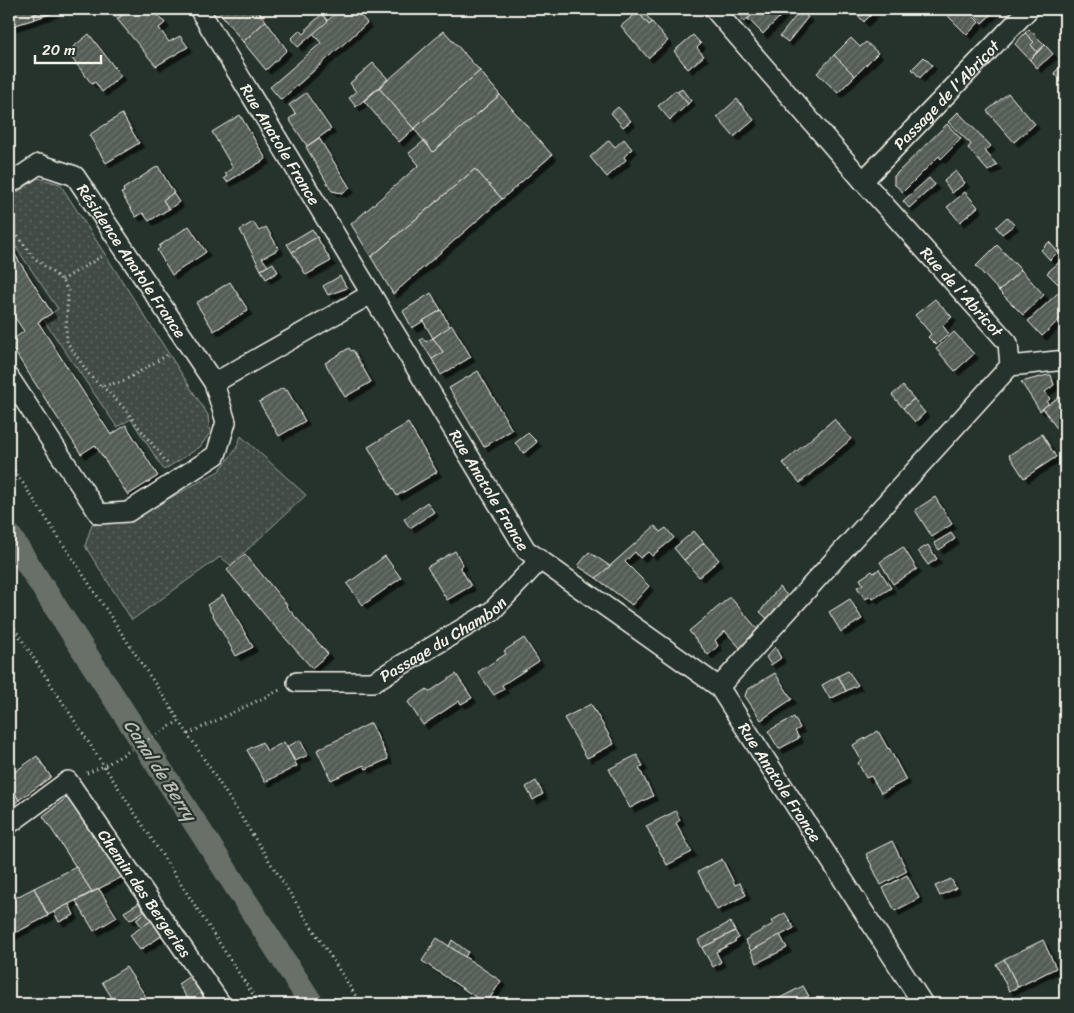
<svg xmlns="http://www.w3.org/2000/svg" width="1074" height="1013" font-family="Sriracha,sans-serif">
  <defs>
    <pattern id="grass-dots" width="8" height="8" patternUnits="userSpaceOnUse" patternTransform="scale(1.25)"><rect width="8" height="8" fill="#414b45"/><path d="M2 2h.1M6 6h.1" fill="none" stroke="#5d6560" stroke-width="1.8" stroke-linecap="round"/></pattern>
    <pattern id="building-hatch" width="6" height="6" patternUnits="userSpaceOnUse" patternTransform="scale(1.25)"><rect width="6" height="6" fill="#525c55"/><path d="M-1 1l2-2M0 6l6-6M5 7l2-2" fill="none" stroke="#6c746d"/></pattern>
    <filter id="shadow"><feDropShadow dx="4.5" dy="4.5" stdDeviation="0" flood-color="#0009"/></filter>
  </defs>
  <rect width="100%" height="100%" fill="#26332d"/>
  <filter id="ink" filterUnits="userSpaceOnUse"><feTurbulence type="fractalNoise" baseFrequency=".02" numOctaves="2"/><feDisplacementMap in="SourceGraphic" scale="10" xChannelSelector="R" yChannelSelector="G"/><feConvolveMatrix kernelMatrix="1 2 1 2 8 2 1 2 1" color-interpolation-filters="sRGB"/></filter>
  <g filter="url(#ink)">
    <g fill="url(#grass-dots)" stroke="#9a9e96">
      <polygon points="38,178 60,184 208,415 210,433 200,447 164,470 131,419 117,427 43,319 58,309 9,237 9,198"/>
      <polygon points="241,436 306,495 231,565 220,557 132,620 85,546 92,524 128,521 219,471 236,449"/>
    </g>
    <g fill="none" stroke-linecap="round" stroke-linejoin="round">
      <polyline stroke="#676f68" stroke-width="24" points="9,535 312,1004"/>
    </g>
    <g fill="url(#building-hatch)" stroke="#f4f1e8" filter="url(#shadow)">
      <polygon points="9,9 52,9 34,14 35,19 9,27"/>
      <polygon points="52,9 57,9 58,11 35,19 34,14"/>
      <polygon points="109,9 132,9 117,19"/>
      <polygon points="132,9 153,9 165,23 159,28 169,42 180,36 188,47 156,66 117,19"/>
      <polygon points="217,9 256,9 266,21 243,42"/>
      <polygon points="341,9 358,9 356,10 367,23 281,100 270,87 321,43 313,33"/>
      <polygon points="641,9 652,22 649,25 638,12"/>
      <polygon points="731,9 759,9 744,22"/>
      <polygon points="759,9 771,9 779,18 763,34 748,19"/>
      <polygon points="771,9 778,9 783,13 779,18"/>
      <polygon points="860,9 877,9 864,22 856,13"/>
      <polygon points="941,9 966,9 979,22 967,35"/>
      <polygon points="969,9 997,9 982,23"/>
      <polygon points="800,11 808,17 788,42 780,36"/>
      <polygon points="638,12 649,25 652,22 668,41 648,58 621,26"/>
      <polygon points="322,14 328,21 298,47 291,39 300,30 304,34 307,31 307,28"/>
      <polygon points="266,21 287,50 266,70 243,42"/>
      <polygon points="1029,29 1045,45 1037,52 1031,45 1034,42 1025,33"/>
      <polygon points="444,31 480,71 414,129 379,88"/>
      <polygon points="1025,33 1034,42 1031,45 1037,52 1030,60 1015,44"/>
      <polygon points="89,34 121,76 102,92 95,82 92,84 67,52"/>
      <polygon points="693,35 701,44 697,48 704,56 688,69 674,51"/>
      <polygon points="851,38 860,47 866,42 878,53 855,76 834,55"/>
      <polygon points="1045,45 1053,54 1037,68 1030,60"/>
      <polygon points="834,55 855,76 838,93 817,73"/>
      <polygon points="924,57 932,65 920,78 912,69"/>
      <polygon points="1065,62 1065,85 1054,73"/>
      <polygon points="373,63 388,79 356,107 349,98 356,92 350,83"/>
      <polygon points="480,71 500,95 433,152 414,129"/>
      <polygon points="379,88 414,129 399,142 364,101"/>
      <polygon points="682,89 691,101 688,104 677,92"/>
      <polygon points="676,90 688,104 670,120 658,106"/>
      <polygon points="306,93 331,129 307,146 289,119 296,114 289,105"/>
      <polygon points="1008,93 1035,124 1014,142 987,111"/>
      <polygon points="500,95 552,155 502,199 475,169 371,257 351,224 419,165 409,153 424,141 433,152"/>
      <polygon points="737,99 754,120 734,137 717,117"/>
      <polygon points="618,107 631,121 623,127 611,113"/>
      <polygon points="958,112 991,146 985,151 997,165 988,171 968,148 971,144 948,122"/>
      <polygon points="122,114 139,143 106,163 89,135"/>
      <polygon points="240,115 266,159 227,182 224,178 227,176 225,173 233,168 212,132"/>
      <polygon points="947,124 961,139 941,159 939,156 903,192 894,184 894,176"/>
      <polygon points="319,138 350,188 342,193 332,191 306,147"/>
      <polygon points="624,139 632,149 624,157 626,160 607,177 590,157 609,140 615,147"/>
      <polygon points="158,166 174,193 163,200 169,209 149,221 143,213 136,217 121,193 124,192 123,189"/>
      <polygon points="475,169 502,199 393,294 371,257"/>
      <polygon points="956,171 965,183 952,193 944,181"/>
      <polygon points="929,178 935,185 909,208 903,201"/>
      <polygon points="965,192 978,207 960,222 947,207"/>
      <polygon points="173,193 179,202 169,209 163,200"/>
      <polygon points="1007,217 1014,225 1002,234 996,227"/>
      <polygon points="253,222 259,231 266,227 279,249 262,258 268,266 261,270 240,230"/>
      <polygon points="189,226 206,252 172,275 157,250 160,248 159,246"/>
      <polygon points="312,229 317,237 292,252 287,244"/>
      <polygon points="317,237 331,261 306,275 292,252"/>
      <polygon points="1049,242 1058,252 1050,260 1041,250"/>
      <polygon points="9,245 52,313 38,322 111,435 126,425 158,476 128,495 95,445 81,454 9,343 24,331 9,309"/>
      <polygon points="997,245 1021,270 999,291 976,266"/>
      <polygon points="1065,257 1065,277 1058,284 1047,273"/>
      <polygon points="273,263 278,272 266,279 261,270"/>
      <polygon points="1021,270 1044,295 1023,315 999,291"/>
      <polygon points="340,276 347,288 328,295 323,286"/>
      <polygon points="230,282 248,310 214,331 196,303"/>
      <polygon points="1060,291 1065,296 1065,314 1042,336 1028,321"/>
      <polygon points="431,293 441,310 412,328 403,311"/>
      <polygon points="935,299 952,317 943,326 949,334 936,345 928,337 931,334 915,315"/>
      <polygon points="441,310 450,327 433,338 423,321"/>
      <polygon points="452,325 471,357 441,375 432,359 443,352 433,338"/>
      <polygon points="954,332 974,354 955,371 936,349"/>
      <polygon points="423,338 426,342 433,338 443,352 432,359 420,340"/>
      <polygon points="349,348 351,351 353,350 371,382 345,397 325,363"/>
      <polygon points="478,371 512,430 484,447 449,388"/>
      <polygon points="1048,375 1051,375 1054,385 1045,392 1050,399 1047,402 1048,404 1040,411 1021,382"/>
      <polygon points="903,386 914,399 903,408 892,395"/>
      <polygon points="283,388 285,391 287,390 305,421 279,436 259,402"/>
      <polygon points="1065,393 1065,439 1064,439 1043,408"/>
      <polygon points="914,399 925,413 915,422 903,408"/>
      <polygon points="834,419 851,439 800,483 783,463"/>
      <polygon points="408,423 437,472 397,496 368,447"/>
      <polygon points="528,433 537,442 524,453 515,443"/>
      <polygon points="1042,434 1056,457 1024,478 1009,455"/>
      <polygon points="935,497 952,524 932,537 915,510"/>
      <polygon points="427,502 434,512 410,528 404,519"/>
      <polygon points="655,526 660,532 666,528 674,538 652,556 648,552 640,558 635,552 625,562 649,586 632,605 596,578"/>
      <polygon points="694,531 704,543 684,560 674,548"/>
      <polygon points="951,533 955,539 939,550 934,543"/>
      <polygon points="704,543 719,560 699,577 684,560"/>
      <polygon points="928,545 937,559 928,565 918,551"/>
      <polygon points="903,547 917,569 893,584 880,562"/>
      <polygon points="455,551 463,565 460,567 471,586 447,600 427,567"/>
      <polygon points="589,552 610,566 596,578 578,566"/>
      <polygon points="245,554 287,605 286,606 328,654 312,668 269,620 227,570"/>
      <polygon points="385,556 401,578 363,605 347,584"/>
      <polygon points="879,569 891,588 873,599 871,596 865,599 857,587 863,584 860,579 872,571 874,573"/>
      <polygon points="779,587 792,600 772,623 760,612"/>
      <polygon points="223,595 253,647 236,656 207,605"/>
      <polygon points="730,597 760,632 741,649 725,631 715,640 718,646 708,655 689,631"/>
      <polygon points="850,599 862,619 841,632 829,612"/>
      <polygon points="524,638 539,661 502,685 504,689 494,695 478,672 506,654 504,651"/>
      <polygon points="775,647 781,658 771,665 766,657"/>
      <polygon points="848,671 858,685 846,691 838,676"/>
      <polygon points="775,673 792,699 761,720 745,696 747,690"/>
      <polygon points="456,674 472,698 461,704 459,701 423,725 408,702 427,689 429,692"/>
      <polygon points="838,676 846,691 830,699 822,685"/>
      <polygon points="591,704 614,744 587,758 564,718"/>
      <polygon points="794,717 800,728 795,731 799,738 779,749 768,731"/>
      <polygon points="371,723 388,759 366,769 364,765 331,780 317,750"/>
      <polygon points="878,731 888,749 889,748 906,780 881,793 871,776 866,778 858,763 861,760 853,745"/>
      <polygon points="300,740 308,755 295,761 287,747"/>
      <polygon points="262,742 267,751 284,742 297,766 265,782 247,750"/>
      <polygon points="637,755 643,766 639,768 653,796 630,808 609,769"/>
      <polygon points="37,756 51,777 19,800 9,784 9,776"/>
      <polygon points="536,781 543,794 533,800 526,787"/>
      <polygon points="9,784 19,800 9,808"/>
      <polygon points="66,798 71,798 122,877 92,892 43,816"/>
      <polygon points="676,811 680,820 676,823 692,852 667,865 646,826"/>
      <polygon points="892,841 907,871 881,885 866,854"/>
      <polygon points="722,859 735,885 740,883 746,895 717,910 698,872"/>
      <polygon points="76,867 92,892 48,915 34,888"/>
      <polygon points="907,875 919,898 895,911 883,888"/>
      <polygon points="951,879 956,888 940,896 935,886"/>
      <polygon points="34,888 48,916 9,936 9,901"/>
      <polygon points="99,889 117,917 94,931 76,901"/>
      <polygon points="139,903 144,911 130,920 124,912"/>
      <polygon points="69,904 74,915 59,922 54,912"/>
      <polygon points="145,913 152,920 142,927 136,919"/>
      <polygon points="785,913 794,928 751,951 745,940 773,924 771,921"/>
      <polygon points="152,920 163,935 140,950 130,935"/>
      <polygon points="730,922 735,931 702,948 698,940"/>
      <polygon points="735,931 739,938 735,940 736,941 716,952 721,962 713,967 702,948"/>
      <polygon points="780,935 787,948 757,963 751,951"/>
      <polygon points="437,938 501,981 486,1004 422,961"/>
      <polygon points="452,940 468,952 465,957 449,946"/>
      <polygon points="1043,940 1056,968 1018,987 1004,959"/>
      <polygon points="1004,959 1018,987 1009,991 996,964"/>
      <polygon points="126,967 151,1004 116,1004 102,982"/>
      <polygon points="190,976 198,989 209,1004 191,1004 178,984"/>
      <polygon points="803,986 809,996 805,998 808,1004 778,1004 776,1000"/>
    </g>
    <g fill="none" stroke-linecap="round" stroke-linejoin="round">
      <defs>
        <g id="street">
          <path id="s1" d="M 199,9 L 526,550 L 719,687 L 923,1004"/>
          <path id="s2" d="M 714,9 L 863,181 L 1008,343 L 1010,366 L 719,687"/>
          <path id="s3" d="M 863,181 L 1029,9"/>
          <path id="s4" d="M 9,184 L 39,164 L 75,176 L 214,383 L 226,422 L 216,455 L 128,512 L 99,514 L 9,377"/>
          <polyline points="1010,366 1065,360"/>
          <polyline points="214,383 371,294"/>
          <path id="s5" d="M 297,682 L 373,682 L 492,611 L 540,560"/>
          <path id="s6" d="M 9,824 L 68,781 L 221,1004"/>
        </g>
      </defs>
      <use href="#street" stroke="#f4f1e8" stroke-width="22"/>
      <g stroke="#f4f1e8" stroke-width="3" stroke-dasharray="1 4" stroke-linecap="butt">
        <polyline points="9,224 33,257 62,280 68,291 66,326 67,342 90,376 101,386 122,382 169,354"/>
        <polyline points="62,280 104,255"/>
        <polyline points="102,386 123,407 167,463"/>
        <polyline points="9,462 188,734 361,1004"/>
        <polyline points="9,620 259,1004"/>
        <polyline points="188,734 280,690"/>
        <polyline points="87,773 104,766 179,721"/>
      </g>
      <use href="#street" stroke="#26332d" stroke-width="19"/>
    </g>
  </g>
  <g text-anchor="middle" stroke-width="4.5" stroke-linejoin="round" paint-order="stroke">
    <g font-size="16" fill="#f4f1e8" stroke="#26332d">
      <text dy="6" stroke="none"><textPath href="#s3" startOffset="120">Passage de l'Abricot</textPath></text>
      <text dy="6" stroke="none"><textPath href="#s1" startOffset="158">Rue Anatole France</textPath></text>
      <text dy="6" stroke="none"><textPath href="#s4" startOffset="176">Résidence Anatole France</textPath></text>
      <text dy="6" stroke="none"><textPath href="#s2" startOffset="376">Rue de l'Abricot</textPath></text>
      <text dy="6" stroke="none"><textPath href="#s1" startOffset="562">Rue Anatole France</textPath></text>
      <text dy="6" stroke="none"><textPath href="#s5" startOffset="158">Passage du Chambon</textPath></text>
      <text dy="6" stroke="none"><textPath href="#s1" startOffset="982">Rue Anatole France</textPath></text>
      <text dy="6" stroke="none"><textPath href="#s6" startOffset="209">Chemin des Bergeries</textPath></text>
    </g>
    <g font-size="18" font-style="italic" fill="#bcbdb5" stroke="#26332d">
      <text transform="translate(160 770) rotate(57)" y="6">Canal de Berry</text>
    </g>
  </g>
  <rect width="1074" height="1013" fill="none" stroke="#26332d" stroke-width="30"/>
  <rect x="15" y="15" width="1044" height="983" fill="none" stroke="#f4f1e8" stroke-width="2" filter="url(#ink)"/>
  <path d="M35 55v8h66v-8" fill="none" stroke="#f4f1e8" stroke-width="2.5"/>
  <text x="42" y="55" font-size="15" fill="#f4f1e8" stroke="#26332d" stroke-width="4" paint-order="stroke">20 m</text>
</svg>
